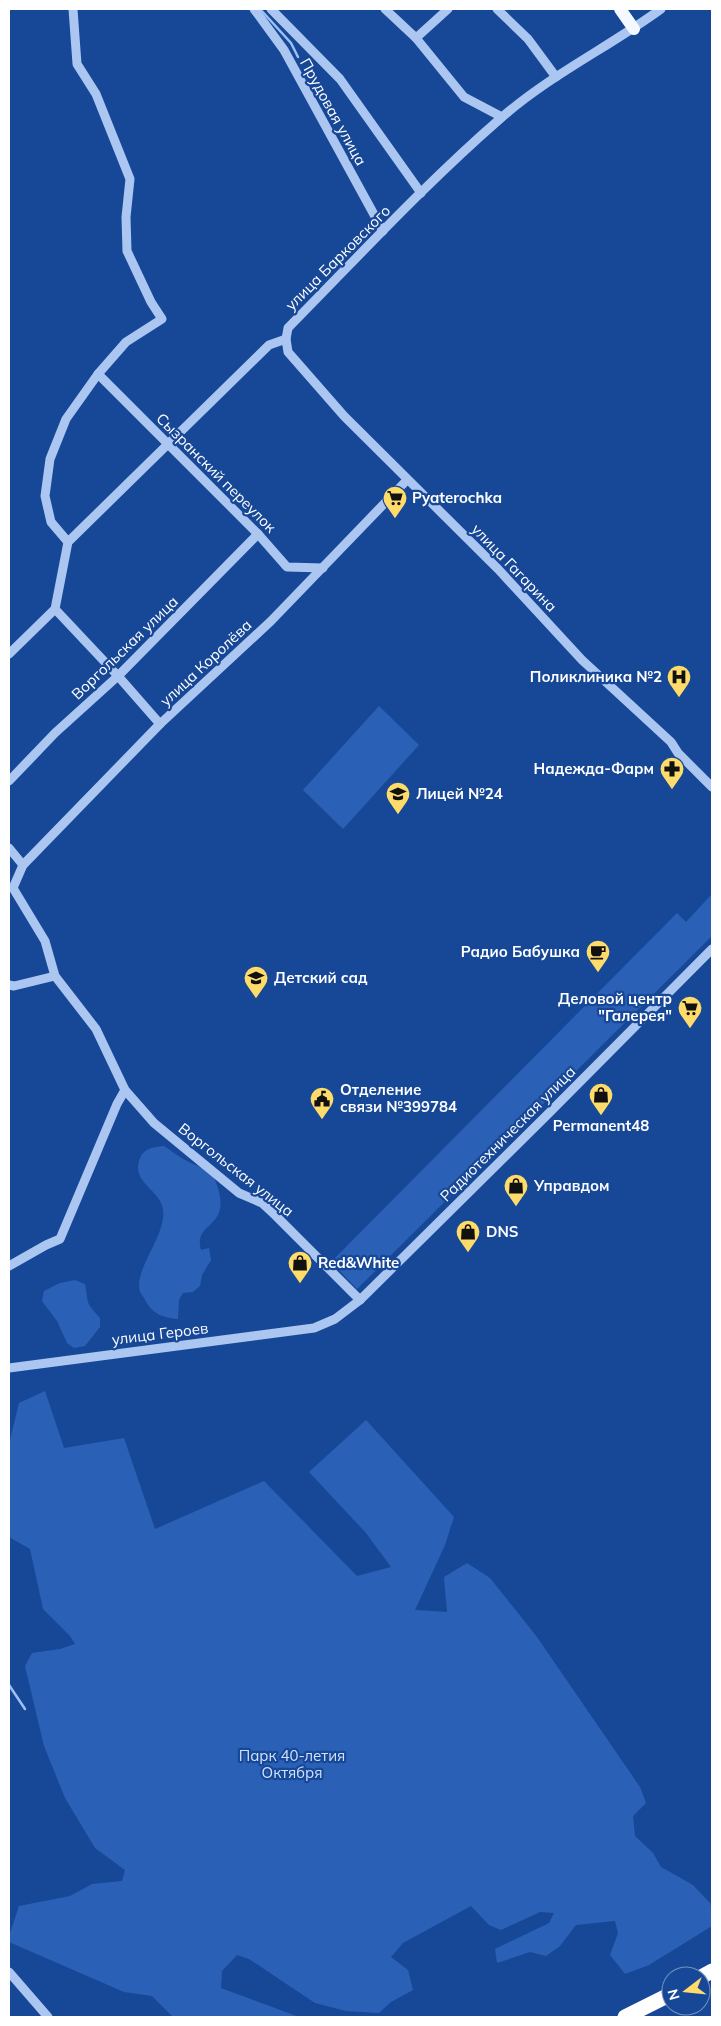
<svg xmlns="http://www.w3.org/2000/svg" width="721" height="2026" font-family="Mulish,sans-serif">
  <rect width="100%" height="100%" fill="#174897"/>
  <g fill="#2a61b6">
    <polygon points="379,706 419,745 343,829 303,790"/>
    <polygon points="712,894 712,936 357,1289 331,1262 677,913 686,922"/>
    <path d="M 164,1146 C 172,1151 179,1157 187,1161 C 194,1165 206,1168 211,1174 C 215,1178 218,1187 219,1192 C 228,1229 193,1222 201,1250 L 209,1248 L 211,1260 L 202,1275 L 200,1286 L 193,1292 L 183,1293 L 179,1300 L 178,1319 C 164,1318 154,1315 146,1302 C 145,1299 142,1295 140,1292 C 133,1270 167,1235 163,1209 C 160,1189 128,1181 141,1156 C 146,1147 156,1147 164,1146 Z"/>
    <path d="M 75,1280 L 85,1284 C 89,1306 85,1301 100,1318 L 100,1327 L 85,1346 L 74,1348 L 67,1343 L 57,1321 L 42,1301 L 44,1291 L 60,1283 Z"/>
    <polygon points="45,1391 64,1448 124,1438 155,1529 264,1481 357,1576 391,1567 366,1533 309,1472 366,1420 454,1517 445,1545 415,1610 447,1612 444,1577 467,1563 490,1578 537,1637 640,1787 646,1803 633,1816 635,1836 653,1853 661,1867 693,1885 710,1903 712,1912 712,1926 649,1965 625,1974 610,1955 618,1933 615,1921 576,1925 560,1946 546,1956 530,1952 497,1963 495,1949 549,1923 554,1913 540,1912 501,1930 489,1925 471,1906 403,1943 391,1957 408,1970 413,1990 391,2002 379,2013 346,2011 315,2003 249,1959 237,1955 222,1971 221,1988 299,2017 173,2017 152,1996 124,1992 9,1942 9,1936 19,1906 70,1896 92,1884 122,1881 125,1870 95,1848 65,1798 44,1746 25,1666 32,1653 60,1649 75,1644 70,1636 43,1609 30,1549 9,1537 9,1444 19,1403"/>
  </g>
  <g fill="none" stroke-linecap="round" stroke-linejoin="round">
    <g stroke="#9dc0f4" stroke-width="2.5">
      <polyline points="260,9 291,43 298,57"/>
      <polyline points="9,1685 25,1709"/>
    </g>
    <g stroke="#aac6f1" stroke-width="9">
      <polyline points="254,9 284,50 383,231"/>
      <polyline points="271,9 340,79 421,193"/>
      <polyline points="385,9 416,38 464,97 502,117"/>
      <polyline points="497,9 528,39 556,77"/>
      <path d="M 661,9 C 609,47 550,75 501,118 C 426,183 358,257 288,328 L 286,339 L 288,352 L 344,416 L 498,569 L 582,660 L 671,742 L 678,753 L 712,787"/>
      <polyline points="416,38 448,9"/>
      <polyline points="98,374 258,534 287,567 323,568"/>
      <polyline points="68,542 51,522 45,496 50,459 66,419 98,374 126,342 162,319 151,302 127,251 126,217 130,179 96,94 77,64 73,9"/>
      <polyline points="55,609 118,676 160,724"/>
      <polyline points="9,654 55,609 68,542 269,345 286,339"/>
      <polyline points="9,781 55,733 118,676 258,534"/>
      <polyline points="9,848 23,865"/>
      <polyline points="9,985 14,986 55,976"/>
      <polyline points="9,1266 46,1245 60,1239 117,1104 125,1090"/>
      <polyline points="360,1300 275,1215 262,1203 239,1193 154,1123 125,1090 96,1029 55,976 45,941 13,888 23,865 160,724 271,621 407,480"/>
      <polyline points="9,1368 314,1328 335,1319 360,1300 548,1114 712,949"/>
      <polyline points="9,1972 48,2017"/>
    </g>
    <polyline stroke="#f4f8ff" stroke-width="12" points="620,9 634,29"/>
    <g stroke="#fff" stroke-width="15">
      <polyline points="701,1977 712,1971"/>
      <polyline points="625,2017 671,1994"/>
    </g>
  </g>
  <defs>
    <symbol id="supermarket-pin" viewBox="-11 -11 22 30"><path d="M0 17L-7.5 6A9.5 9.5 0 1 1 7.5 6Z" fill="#ffdc6a" stroke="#174897"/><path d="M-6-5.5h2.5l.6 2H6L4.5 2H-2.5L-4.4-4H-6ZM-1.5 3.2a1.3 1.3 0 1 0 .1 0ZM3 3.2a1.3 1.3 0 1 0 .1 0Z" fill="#111"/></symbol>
    <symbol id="hospital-pin" viewBox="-11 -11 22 30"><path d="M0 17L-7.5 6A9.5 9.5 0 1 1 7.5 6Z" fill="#ffdc6a" stroke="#174897"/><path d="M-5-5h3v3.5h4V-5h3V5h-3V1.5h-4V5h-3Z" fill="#111"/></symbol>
    <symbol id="pharmacy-pin" viewBox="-11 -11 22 30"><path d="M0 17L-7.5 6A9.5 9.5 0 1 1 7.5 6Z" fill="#ffdc6a" stroke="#174897"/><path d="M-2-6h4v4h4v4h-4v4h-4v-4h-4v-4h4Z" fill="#111"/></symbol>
    <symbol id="school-pin" viewBox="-11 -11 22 30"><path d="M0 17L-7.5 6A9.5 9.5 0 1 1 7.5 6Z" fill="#ffdc6a" stroke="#174897"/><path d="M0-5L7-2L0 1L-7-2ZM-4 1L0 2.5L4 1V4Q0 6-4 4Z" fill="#111"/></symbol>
    <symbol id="cafe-pin" viewBox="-11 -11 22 30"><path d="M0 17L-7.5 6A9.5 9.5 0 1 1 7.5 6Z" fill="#ffdc6a" stroke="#174897"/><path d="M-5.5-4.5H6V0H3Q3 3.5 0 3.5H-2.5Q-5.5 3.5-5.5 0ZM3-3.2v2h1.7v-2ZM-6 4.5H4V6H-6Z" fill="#111"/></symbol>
    <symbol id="shop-pin" viewBox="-11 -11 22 30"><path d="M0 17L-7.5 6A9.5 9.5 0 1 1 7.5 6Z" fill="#ffdc6a" stroke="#174897"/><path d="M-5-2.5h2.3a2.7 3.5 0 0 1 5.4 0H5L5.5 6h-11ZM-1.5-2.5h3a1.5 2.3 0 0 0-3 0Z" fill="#111"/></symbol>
    <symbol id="civic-pin" viewBox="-11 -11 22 30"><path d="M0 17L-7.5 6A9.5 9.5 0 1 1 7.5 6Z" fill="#ffdc6a" stroke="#174897"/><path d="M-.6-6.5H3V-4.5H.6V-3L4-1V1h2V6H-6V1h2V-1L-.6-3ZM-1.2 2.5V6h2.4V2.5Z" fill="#111"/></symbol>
  </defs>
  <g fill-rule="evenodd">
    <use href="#supermarket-pin" x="381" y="484" width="28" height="38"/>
    <use href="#hospital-pin" x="665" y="663" width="28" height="38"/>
    <use href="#pharmacy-pin" x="658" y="755" width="28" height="38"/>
    <use href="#school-pin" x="384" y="780" width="28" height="38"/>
    <use href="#cafe-pin" x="584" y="938" width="28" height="38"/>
    <use href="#school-pin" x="242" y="964" width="28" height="38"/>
    <use href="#supermarket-pin" x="676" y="994" width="28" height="38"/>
    <use href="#shop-pin" x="587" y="1081" width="28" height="38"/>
    <use href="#civic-pin" x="308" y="1085" width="28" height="38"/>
    <use href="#shop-pin" x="502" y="1172" width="28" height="38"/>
    <use href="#shop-pin" x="454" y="1218" width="28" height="38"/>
    <use href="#shop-pin" x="286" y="1249" width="28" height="38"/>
  </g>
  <g text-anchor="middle" stroke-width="4.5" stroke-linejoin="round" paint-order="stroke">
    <g font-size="15" fill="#fff" stroke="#174897">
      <text transform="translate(333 112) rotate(61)" y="5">Прудовая улица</text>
      <text transform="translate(338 258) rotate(-45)" y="5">улица Барковского</text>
      <text transform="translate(216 473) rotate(45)" y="5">Сызранский переулок</text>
      <text transform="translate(514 568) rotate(46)" y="5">улица Гагарина</text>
      <text transform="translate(125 648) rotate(-44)" y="5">Воргольская улица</text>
      <text transform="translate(206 663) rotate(-43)" y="5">улица Королёва</text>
      <text transform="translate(508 1134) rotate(-45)" y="5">Радиотехническая улица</text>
      <text transform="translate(236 1170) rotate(38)" y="5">Воргольская улица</text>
      <text transform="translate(160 1334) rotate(-7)" y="5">улица Героев</text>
    </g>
    <g font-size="15" font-weight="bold" fill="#fff" stroke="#174897" text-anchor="start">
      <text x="412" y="503">Pyaterochka</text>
      <text x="662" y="682" text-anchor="end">Поликлиника №2</text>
      <text x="654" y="774" text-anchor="end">Надежда-Фарм</text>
      <text x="416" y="799">Лицей №24</text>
      <text x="580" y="957" text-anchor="end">Радио Бабушка</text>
      <text x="274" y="983">Детский сад</text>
      <text x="672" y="1004" text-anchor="end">Деловой центр<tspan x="672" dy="17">"Галерея"</tspan></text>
      <text x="340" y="1095">Отделение<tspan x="340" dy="17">связи №399784</tspan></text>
      <text x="601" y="1131" text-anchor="middle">Permanent48</text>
      <text x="534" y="1191">Управдом</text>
      <text x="486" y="1237">DNS</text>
      <text x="318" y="1268">Red&amp;White</text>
    </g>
    <g font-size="15" fill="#d1e2fc" stroke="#174897">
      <text x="292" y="1761">Парк 40-летия<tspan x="292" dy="17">Октября</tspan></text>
    </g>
  </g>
  <rect width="721" height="2026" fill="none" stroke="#ffffff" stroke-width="20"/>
  <g transform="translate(686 1991) rotate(254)"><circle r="24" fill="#174897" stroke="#7491c1"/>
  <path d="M0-4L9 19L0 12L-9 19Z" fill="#ffdc6a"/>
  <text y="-8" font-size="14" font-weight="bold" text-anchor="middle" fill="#ffffff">N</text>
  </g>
</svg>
